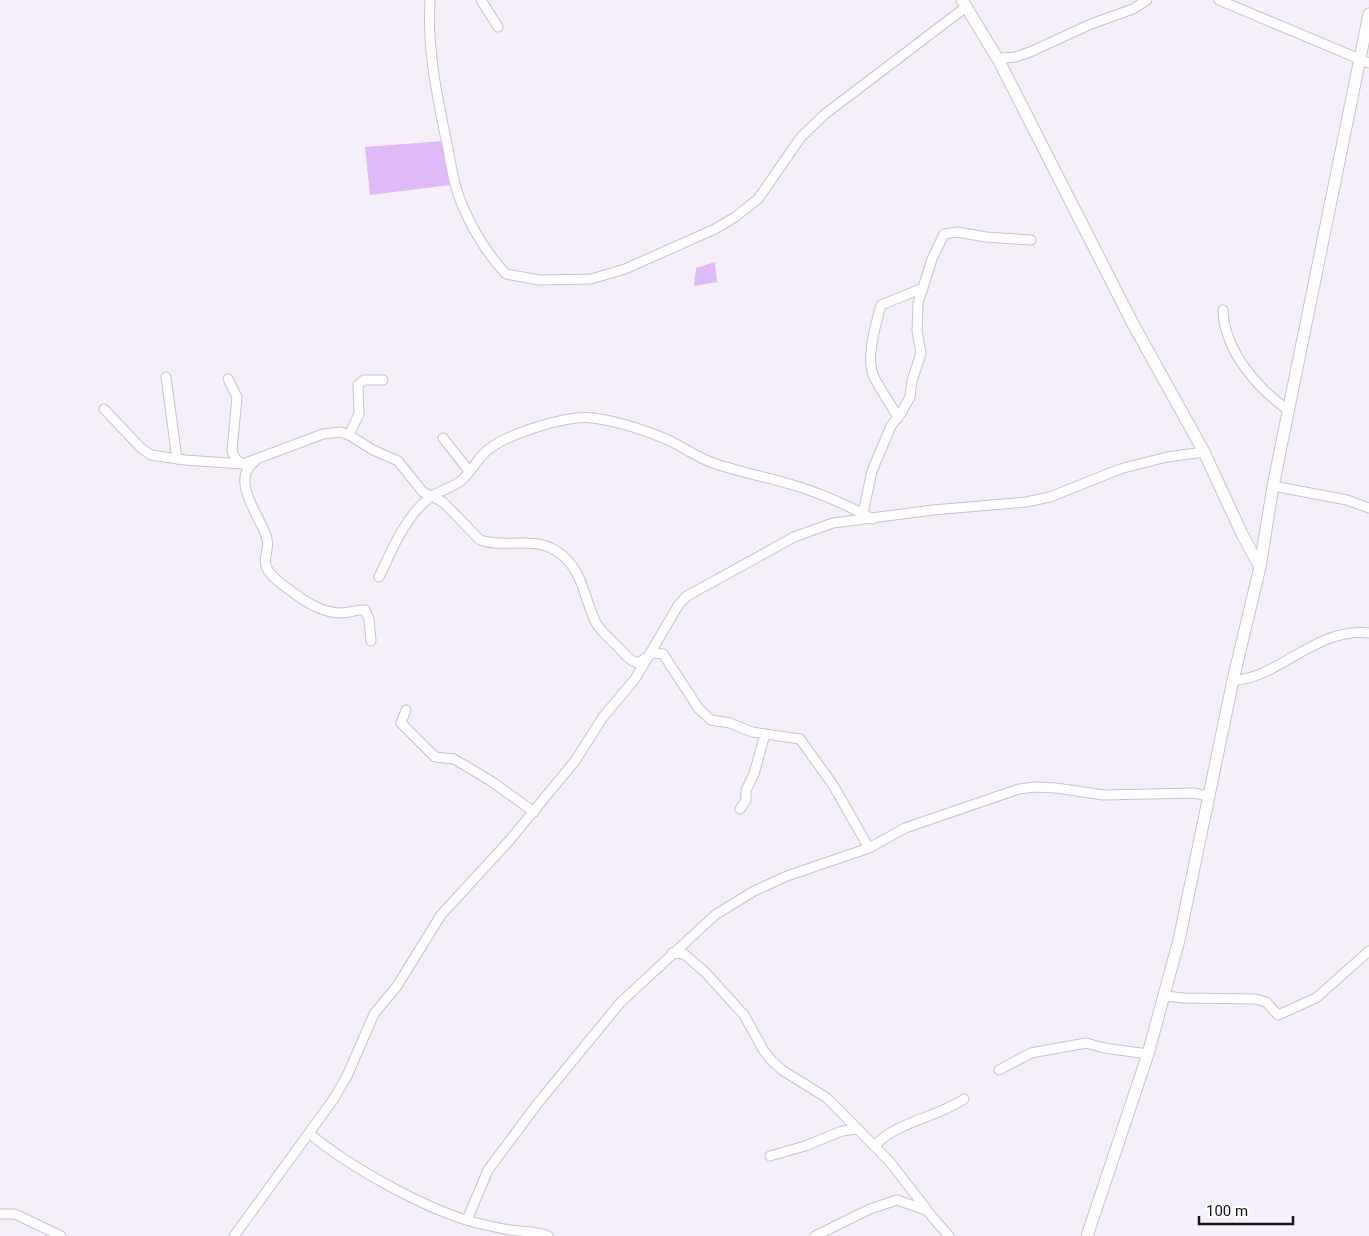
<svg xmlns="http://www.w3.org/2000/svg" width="1369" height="1236" font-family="Roboto,sans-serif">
  <rect width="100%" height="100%" fill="#f5effa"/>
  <g fill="#dfbaf9">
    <polygon points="443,141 450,185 370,195 365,147"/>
    <polygon points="715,262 717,282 694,286 696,268"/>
  </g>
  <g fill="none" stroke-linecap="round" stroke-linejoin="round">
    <defs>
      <g id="minor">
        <path d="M 430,0 C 427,49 437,96 447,144 C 451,165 454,187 463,207 C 473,230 489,256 506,274 L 539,280 L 591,279 L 625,269 L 715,229 L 735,217 L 758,199 L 801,137 L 825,114 L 966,7"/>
        <polyline points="481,0 498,27"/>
        <polyline points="1219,0 1369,63"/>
        <polyline points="999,61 1002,58 1015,57 1030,52 1091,24 1133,9 1147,0"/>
        <path d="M 1223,310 C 1224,350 1257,388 1288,410"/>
        <polyline points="166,377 177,459"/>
        <polyline points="228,379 237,397 232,451 235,458 242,464"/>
        <path d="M 104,409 L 141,448 L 151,455 L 185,460 L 243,464 L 323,434 L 341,432 L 349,435 L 373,450 L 398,461 L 423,492 L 443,502 L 480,540 C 505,549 534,535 558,552 C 582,568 584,597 595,621 C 600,631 610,639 618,647 C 624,653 629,661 638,663 L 653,653 L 663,654 L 699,709 L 711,720 L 730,723 L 752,732 L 800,739 L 833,785 L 869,848"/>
        <path d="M 898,418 C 891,404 881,391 874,377 C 865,359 876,324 881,305 L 923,288"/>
        <polyline points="349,435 359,414 358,385 364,380 383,380"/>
        <polyline points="443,438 469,471"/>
        <path d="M 254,462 C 229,481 262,518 267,539 C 270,548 263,557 266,566 C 269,575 281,584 290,590 C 305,602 322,613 342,613 C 350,613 357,609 365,610 L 369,619 L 371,641"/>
        <polyline points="1273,486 1347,500 1369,508"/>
        <polyline points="863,513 872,471 891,426 901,413 910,397 912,381 921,353 917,331 918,303 932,259 944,234 957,232 986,237 1031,240"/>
        <path d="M 379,577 C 392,550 405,517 429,498 C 438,491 452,488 462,480 C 472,471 478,457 489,449 C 510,433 567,415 593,418 C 617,421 644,430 666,439 C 682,446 696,457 713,463 C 739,472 767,477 793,485 C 821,493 847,505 873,519"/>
        <path d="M 1233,680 C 1277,680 1317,626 1369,633"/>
        <polyline points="406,710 401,723 435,757 454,759 491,781 534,812"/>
        <polyline points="740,809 746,800 746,790 754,774 765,734"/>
        <polyline points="672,953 684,954 705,972 744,1015 764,1051 772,1061 782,1070 827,1098 890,1162 934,1219 949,1236"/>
        <polyline points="1165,996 1184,998 1256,999 1266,1002 1278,1015 1316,998 1369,951"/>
        <polyline points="999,1070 1031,1053 1086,1043 1104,1048 1148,1054"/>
        <path d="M 310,1134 C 350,1167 423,1208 473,1222 C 485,1225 498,1228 510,1230 C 523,1232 536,1231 548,1236"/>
        <path d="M 874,1146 C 898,1121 936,1118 964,1099"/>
        <polyline points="770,1156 805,1146 842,1131 858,1129"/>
        <polyline points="0,1214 15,1214 61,1236"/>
        <polyline points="467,1220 488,1170 538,1103 620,1003 715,915 754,891 787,876 869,848 905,828 1019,789 1035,787 1056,788 1104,795 1194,793 1208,796"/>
        <polyline points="234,1236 333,1100 347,1076 374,1014 397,986 441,915 509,841 575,761 603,717 635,679 679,604 687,596 794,537 833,523 933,510 1026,502 1050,497 1120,469 1167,457 1204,452"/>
        <polyline points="815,1236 870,1209 897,1200 926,1210"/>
      </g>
      <g id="major">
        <polyline points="962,0 999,61 1133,324 1204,452 1242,534 1260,567"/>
        <polyline points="1087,1236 1148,1054 1179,940 1233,680 1260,567 1273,486 1369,14"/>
      </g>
    </defs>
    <use href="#minor" stroke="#c9c2cd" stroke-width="11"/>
    <use href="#major" stroke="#c9c2cd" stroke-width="13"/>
    <use href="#minor" stroke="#fff" stroke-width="9"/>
    <use href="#major" stroke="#fff" stroke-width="11"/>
  </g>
  <path d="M1199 1216v8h94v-8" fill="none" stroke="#151317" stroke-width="2.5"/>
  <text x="1206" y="1216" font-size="15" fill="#151317" stroke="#ffffff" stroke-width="4" paint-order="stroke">100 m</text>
</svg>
